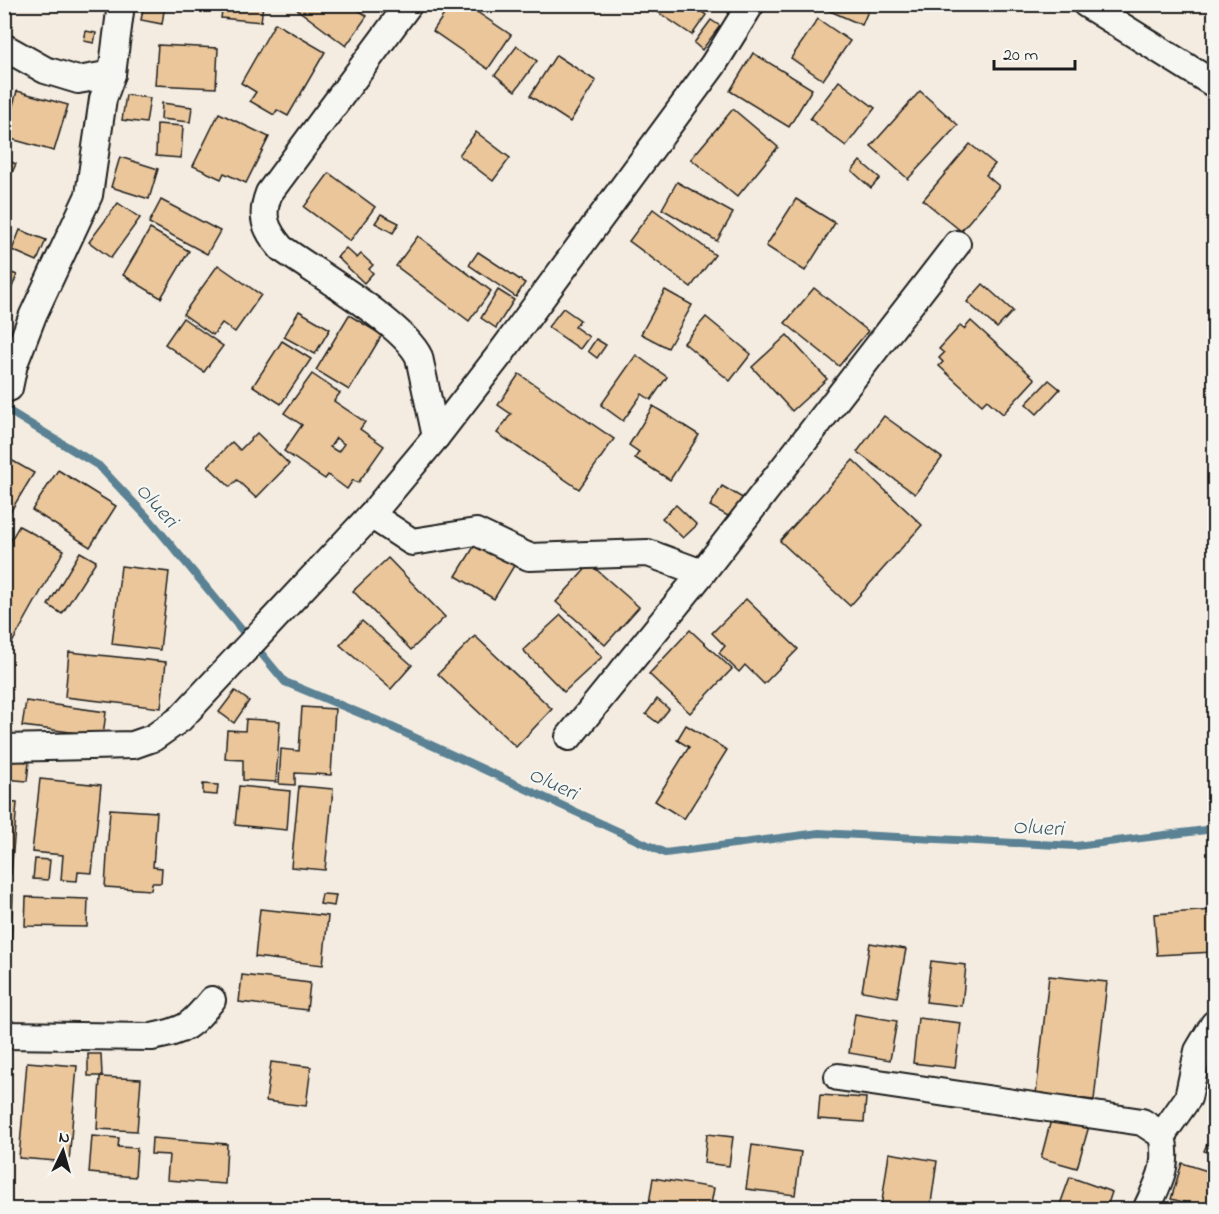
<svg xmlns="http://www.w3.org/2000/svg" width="1219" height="1214" font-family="'Indie Flower',sans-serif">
  <rect width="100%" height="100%" fill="#f4ece0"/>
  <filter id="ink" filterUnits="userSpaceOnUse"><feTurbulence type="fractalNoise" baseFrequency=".0167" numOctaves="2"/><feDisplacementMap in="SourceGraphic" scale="12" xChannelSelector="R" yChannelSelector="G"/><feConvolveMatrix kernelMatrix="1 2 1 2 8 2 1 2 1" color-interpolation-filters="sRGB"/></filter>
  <g filter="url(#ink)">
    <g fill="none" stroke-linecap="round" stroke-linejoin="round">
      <polyline stroke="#5a8294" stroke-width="8" points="4,408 99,466 151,521 285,682 381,722 665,853 819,833 1076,846 1214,829"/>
    </g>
    <g fill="#eac69a" stroke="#1c1c1c" stroke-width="1.5" fill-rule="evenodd">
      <polygon points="144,4 165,4 162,24 141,20"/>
      <polygon points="223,4 263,4 261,22 221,18"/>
      <polygon points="290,4 349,4 367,16 346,46"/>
      <polygon points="451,4 465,4 511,35 488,69 433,31"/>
      <polygon points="646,4 691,4 706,15 692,35"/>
      <polygon points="814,4 871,4 862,25"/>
      <polygon points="818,19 850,41 823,80 791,58"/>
      <polygon points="711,20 720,26 702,50 694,43"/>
      <polygon points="275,23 325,52 288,116 277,110 274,115 250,101 256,92 241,83"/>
      <polygon points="86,31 96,33 94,43 84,41"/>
      <polygon points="158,45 218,48 216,88 155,85"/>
      <polygon points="517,46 537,61 515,91 495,75"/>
      <polygon points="753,53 812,89 789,127 730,91"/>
      <polygon points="556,55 596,81 570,122 530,96"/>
      <polygon points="839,81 875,108 846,146 810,119"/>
      <polygon points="17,91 68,105 54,151 4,137"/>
      <polygon points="920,91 958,125 908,179 871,146"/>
      <polygon points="126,95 150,98 146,123 122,120"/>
      <polygon points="162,103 192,107 190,122 161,119"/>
      <polygon points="733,109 778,147 737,197 691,159"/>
      <polygon points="219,113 269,137 246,183 224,173 221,179 193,166"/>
      <polygon points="157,124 183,126 181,158 156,156"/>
      <polygon points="476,132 510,158 493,181 459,155"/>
      <polygon points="970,144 995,164 986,175 999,186 961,231 923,200"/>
      <polygon points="120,157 158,169 149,199 111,187"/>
      <polygon points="4,159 16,164 4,190"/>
      <polygon points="860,161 880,178 871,188 852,171"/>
      <polygon points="329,173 375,207 350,241 304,207"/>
      <polygon points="677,182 733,213 717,241 662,209"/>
      <polygon points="796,199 835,223 805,271 766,246"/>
      <polygon points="161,200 220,231 207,254 149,223"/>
      <polygon points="118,203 140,218 111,258 89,242"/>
      <polygon points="653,209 715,255 691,287 629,241"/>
      <polygon points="381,214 399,223 393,233 375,223"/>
      <polygon points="150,229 189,251 161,298 123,275"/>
      <polygon points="20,230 46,240 37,261 12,250"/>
      <polygon points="418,236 491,291 469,321 396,266"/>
      <polygon points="346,248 357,258 361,254 373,265 369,269 373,273 364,283 337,257"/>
      <polygon points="478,252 525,283 516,297 469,265"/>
      <polygon points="218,265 261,295 235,332 222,323 213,335 183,314"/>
      <polygon points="4,270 17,275 4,307"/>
      <polygon points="983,284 1013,311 997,328 967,302"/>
      <polygon points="814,288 868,331 839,366 785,323"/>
      <polygon points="498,290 514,300 496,328 481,318"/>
      <polygon points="665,290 692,305 668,348 641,334"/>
      <polygon points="563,308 580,320 575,327 589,337 580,349 548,327"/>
      <polygon points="299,311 330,329 315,354 284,337"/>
      <polygon points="349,315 382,335 349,390 316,370"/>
      <polygon points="706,317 751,354 730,381 684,343"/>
      <polygon points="183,318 223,346 204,372 165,344"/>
      <polygon points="971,321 1035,379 1003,414 987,400 982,405 939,366 943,362 939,358 944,353 939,349 960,326 964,329"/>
      <polygon points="787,335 827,379 792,411 752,367"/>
      <polygon points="596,339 606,345 597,358 588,351"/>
      <polygon points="282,341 311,359 281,404 253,386"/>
      <polygon points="636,355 667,377 651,400 642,394 623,421 601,405"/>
      <path d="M 312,374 L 340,393 L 334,401 L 365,422 L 360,429 L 384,446 L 358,483 L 353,480 L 347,489 L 328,475 L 325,479 L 284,451 L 302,425 L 284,413 ZM 336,438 L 344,444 L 338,452 L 330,447 Z"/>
      <polygon points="519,374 614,439 579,489 497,433 511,414 498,405"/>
      <polygon points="1049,380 1060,389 1037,414 1026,404"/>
      <polygon points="653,406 699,435 670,480 635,458 639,452 629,445"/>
      <polygon points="884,416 942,458 915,494 857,452"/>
      <polygon points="257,433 289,464 256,498 237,480 230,487 208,466 232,442 240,450"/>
      <polygon points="4,456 34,473 4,522"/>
      <polygon points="853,460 922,525 850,606 780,541"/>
      <polygon points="58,470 116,506 90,547 32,510"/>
      <polygon points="722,486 746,500 735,520 710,506"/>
      <polygon points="676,505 697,525 683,538 662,518"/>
      <polygon points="19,526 64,550 12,643 4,638 4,552"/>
      <polygon points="480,537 518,559 494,599 456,576"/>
      <polygon points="80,552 96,561 62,614 48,605"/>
      <polygon points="388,558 445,617 411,650 353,591"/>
      <polygon points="590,564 639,607 605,645 556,602"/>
      <polygon points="121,566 169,572 160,650 112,644"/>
      <polygon points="746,599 798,649 764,684 745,665 739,672 719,653 725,646 712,633"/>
      <polygon points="561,615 602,657 564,692 523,650"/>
      <polygon points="362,621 412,665 391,689 340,645"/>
      <polygon points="690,630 732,669 690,713 649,674"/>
      <polygon points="475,636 552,709 516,747 438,674"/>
      <polygon points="69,652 166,662 161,708 65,697"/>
      <polygon points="235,691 249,701 234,723 219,712"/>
      <polygon points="657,699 669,709 658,723 646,714"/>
      <polygon points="26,701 106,712 103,736 22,726"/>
      <polygon points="302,707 335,709 331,775 295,773 295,785 279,784 281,749 299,751"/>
      <polygon points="246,719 280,721 276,782 243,780 243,760 225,759 227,730 245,731"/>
      <polygon points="686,725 727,750 684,819 655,801 689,747 677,740"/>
      <polygon points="4,759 29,762 27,781 4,779"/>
      <polygon points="40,779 101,785 92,873 78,872 77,881 61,880 63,855 32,852"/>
      <polygon points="203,784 218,785 217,795 203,794"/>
      <polygon points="239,786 290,791 287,830 235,825"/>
      <polygon points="299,786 333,789 325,870 291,867"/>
      <polygon points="4,802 17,803 11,874 4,873"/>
      <polygon points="110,809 157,812 153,867 162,868 161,883 152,883 151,890 105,887"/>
      <polygon points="35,859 50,860 48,880 33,879"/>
      <polygon points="4,894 13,894 11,944 4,943"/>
      <polygon points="322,894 336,895 334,906 320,904"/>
      <polygon points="26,897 88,899 87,927 25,926"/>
      <polygon points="260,909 328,916 323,965 255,957"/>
      <polygon points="1214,910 1214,952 1157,955 1154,914"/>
      <polygon points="870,943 906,949 897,997 862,991"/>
      <polygon points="4,947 11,948 6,998 4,998"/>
      <polygon points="931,961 966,965 962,1006 926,1002"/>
      <polygon points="242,975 310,983 307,1010 239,1002"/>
      <polygon points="1049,976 1107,982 1094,1100 1036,1094"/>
      <polygon points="855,1014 897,1021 890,1060 849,1053"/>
      <polygon points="918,1018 961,1023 955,1068 913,1063"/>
      <polygon points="88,1054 101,1054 102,1076 88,1076"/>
      <polygon points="27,1062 77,1066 69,1162 19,1158"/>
      <polygon points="271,1062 311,1067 306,1106 266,1101"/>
      <polygon points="100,1077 141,1079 137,1131 97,1129"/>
      <polygon points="820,1095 866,1098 864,1122 818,1119"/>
      <polygon points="1052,1116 1089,1126 1077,1168 1041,1158"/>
      <polygon points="1214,1128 1214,1156 1204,1151"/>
      <polygon points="707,1134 733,1137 729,1166 704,1163"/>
      <polygon points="92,1136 119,1138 118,1147 137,1148 135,1177 89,1173"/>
      <polygon points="152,1138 227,1144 225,1184 167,1180 169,1155 151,1154"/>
      <polygon points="752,1145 801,1152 795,1195 746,1189"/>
      <polygon points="889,1153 937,1161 930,1210 881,1208"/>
      <polygon points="1182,1163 1214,1173 1214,1210 1192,1210 1185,1207 1187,1203 1171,1199"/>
      <polygon points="1070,1177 1112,1192 1106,1210 1058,1210"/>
      <polygon points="653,1178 714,1188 710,1210 648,1210"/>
    </g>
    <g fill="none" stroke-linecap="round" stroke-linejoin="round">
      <defs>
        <g id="street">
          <path d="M 409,4 L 269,193 C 260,216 265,229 281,248 C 313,271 404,324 419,357 L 436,437"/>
          <polyline points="1086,4 1214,84"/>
          <polyline points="4,47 45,70 78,80 112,74"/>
          <polyline points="9,388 14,364 33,315 89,195 103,99 112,74 121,4"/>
          <polyline points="371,515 412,542 476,532 529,557 648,553 702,573"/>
          <polyline points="569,737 702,573 957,244"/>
          <polyline points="4,748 133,745 153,738 180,719 371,515 436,437 501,353 713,65 751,4"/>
          <path d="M 4,1035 L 152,1037 C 186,1030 190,1027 212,1000"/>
          <path d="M 838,1077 L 1142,1122 L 1162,1135 C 1169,1167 1159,1181 1146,1210"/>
          <polyline points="1162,1135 1188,1098 1198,1051 1214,1024"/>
        </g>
      </defs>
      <use href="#street" stroke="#1c1c1c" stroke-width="30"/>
      <use href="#street" stroke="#f6f6f2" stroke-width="26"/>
    </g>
  </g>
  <g text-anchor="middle" stroke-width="4.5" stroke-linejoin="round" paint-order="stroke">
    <g font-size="22" font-style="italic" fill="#405862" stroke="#f6f6f2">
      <text transform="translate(158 504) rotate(48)" y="8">Olueri</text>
      <text transform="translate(554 782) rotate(25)" y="8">Olueri</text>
      <text transform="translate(1038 826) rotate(3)" y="8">Olueri</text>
    </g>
  </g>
  <rect width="1219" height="1214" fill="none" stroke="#f6f6f2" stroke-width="24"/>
  <rect x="12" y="12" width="1195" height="1190" fill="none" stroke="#1c1c1c" stroke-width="2" filter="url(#ink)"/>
  <g transform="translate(63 1151) rotate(5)" stroke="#f6f6f2" stroke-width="4.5" paint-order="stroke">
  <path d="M0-4.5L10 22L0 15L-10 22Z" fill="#1c1c1c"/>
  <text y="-9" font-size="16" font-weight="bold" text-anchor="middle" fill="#1c1c1c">N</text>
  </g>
  <path d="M994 60v9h81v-9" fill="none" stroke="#1c1c1c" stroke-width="3"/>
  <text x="1003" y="60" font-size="18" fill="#1c1c1c" stroke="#f6f6f2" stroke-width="4.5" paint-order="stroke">20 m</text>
</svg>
